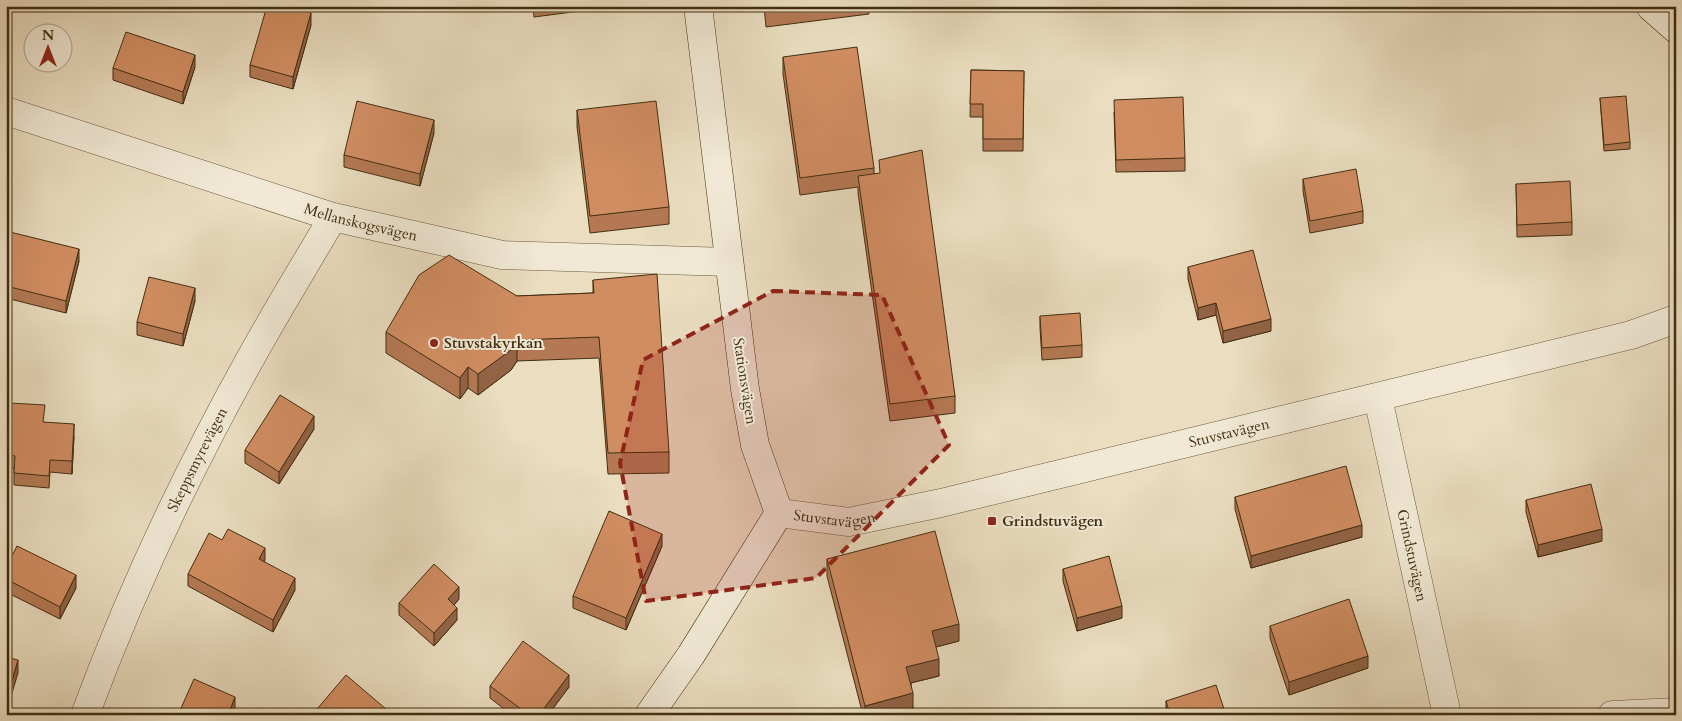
<svg xmlns="http://www.w3.org/2000/svg" width="1682" height="721" font-family="Cardo,serif">
  <rect width="100%" height="100%" fill="#eaddc0"/>
  <filter id="stains"><feTurbulence type="fractalNoise" baseFrequency=".004" numOctaves="4"/><feColorMatrix values="0 0 0 0 .2 0 0 0 0 .09 0 0 0 0 .02 0 0 0 .5 -.17"/></filter>
  <radialGradient id="worn" r=".72"><stop offset=".6" stop-color="#630" stop-opacity="0"/><stop offset="1" stop-color="#630" stop-opacity=".3"/></radialGradient>
  <g fill="none" stroke-linecap="round" stroke-linejoin="round">
    <defs>
      <g id="street">
        <path id="s1" d="M 6,111 L 333,217 L 502,255 L 729,262"/>
        <path id="s2" d="M 1378,398 L 1447,715"/>
        <path id="s3" d="M 779,513 L 849,522 L 941,503 L 1631,335 L 1676,319"/>
        <path id="s4" d="M 85,715 C 130,593 186,474 249,361 C 276,312 305,265 333,217"/>
        <polyline points="1612,715 1676,712"/>
      </g>
      <g id="secondary">
        <polyline points="1651,7 1676,29"/>
        <polyline points="649,715 691,655 779,513 755,445 745,389 698,6"/>
      </g>
    </defs>
    <use href="#street" stroke="#6c5a3d" stroke-width="29"/>
    <use href="#secondary" stroke="#422e11" stroke-width="29"/>
    <use href="#street" stroke="#f1e9d6" stroke-width="28"/>
    <use href="#secondary" stroke="#f1e9d6" stroke-width="28"/>
  </g>
  <g fill="#b47954" stroke="#422e11">
    <polygon points="533,6 620,6 534,17"/>
    <polygon points="764,6 869,6 869,14 766,27"/>
    <polygon points="311,25 293,89 250,77 250,65"/>
    <polygon points="783,57 874,168 874,174 955,396 955,413 890,421 858,193 858,187 800,195 783,74"/>
    <polygon points="195,67 183,104 113,80 113,68"/>
    <polygon points="971,70 1024,71 1023,151 983,151 983,117 970,117"/>
    <polygon points="1600,98 1630,142 1630,149 1604,151"/>
    <polygon points="577,110 669,207 669,224 590,233 577,127"/>
    <polygon points="1114,112 1185,158 1185,171 1116,172"/>
    <polygon points="434,133 420,186 344,167 344,155"/>
    <polygon points="1303,179 1363,211 1363,223 1310,233 1303,191"/>
    <polygon points="1516,184 1572,222 1572,235 1517,237"/>
    <polygon points="6,245 79,261 66,313 6,298"/>
    <polygon points="1188,267 1271,331 1223,343 1216,315 1198,320 1188,279"/>
    <polygon points="593,280 669,452 669,473 608,474 599,358 517,361 511,370 478,395 468,388 460,399 386,353 386,332 517,296 593,293"/>
    <polygon points="195,301 183,346 137,335 137,322"/>
    <polygon points="1040,316 1082,345 1082,357 1042,360 1040,328"/>
    <polygon points="44,422 74,436 72,474 50,472 49,488 14,485 14,468 7,468 7,455"/>
    <polygon points="314,429 279,484 245,463 245,450"/>
    <polygon points="1235,497 1362,537 1251,568 1235,509"/>
    <polygon points="1526,500 1602,541 1538,557 1526,512"/>
    <polygon points="662,546 626,630 573,608 573,596"/>
    <polygon points="827,559 959,641 936,647 939,676 911,683 913,710 896,715 863,715 827,576"/>
    <polygon points="265,560 264,561 295,590 273,632 188,586 188,574"/>
    <polygon points="6,568 76,588 60,619 6,592"/>
    <polygon points="1063,569 1122,618 1077,631 1063,581"/>
    <polygon points="459,599 454,605 457,620 434,646 399,615 399,603"/>
    <polygon points="1270,626 1368,668 1289,695 1270,638"/>
    <polygon points="490,686 569,687 548,715 512,715 490,698"/>
    <polygon points="1166,701 1226,715 1166,715"/>
  </g>
  <g fill="#926345" stroke="#422e11">
    <polygon points="311,13 311,25 293,89 293,77"/>
    <polygon points="195,55 195,67 183,104 183,92"/>
    <polygon points="434,120 434,133 420,186 420,174"/>
    <polygon points="79,249 79,261 66,313 66,301"/>
    <polygon points="195,288 195,301 183,346 183,334"/>
    <polygon points="1216,303 1216,315 1198,320 1198,308"/>
    <polygon points="1271,319 1271,331 1223,343 1223,331"/>
    <polygon points="517,340 517,361 511,370 478,395 478,374"/>
    <polygon points="468,367 468,388 460,399 460,378"/>
    <polygon points="314,416 314,429 279,484 279,472"/>
    <polygon points="74,424 74,436 72,474 72,461"/>
    <polygon points="1362,525 1362,537 1251,568 1251,556"/>
    <polygon points="1602,529 1602,541 1538,557 1538,545"/>
    <polygon points="662,534 662,546 626,630 626,618"/>
    <polygon points="265,548 265,560 259,571 259,559"/>
    <polygon points="76,575 76,588 60,619 60,607"/>
    <polygon points="295,578 295,590 273,632 273,620"/>
    <polygon points="459,587 459,599 448,612 448,599"/>
    <polygon points="1122,606 1122,618 1077,631 1077,618"/>
    <polygon points="457,608 457,620 434,646 434,633"/>
    <polygon points="959,624 959,641 932,648 932,631"/>
    <polygon points="1368,656 1368,668 1289,695 1289,682"/>
    <polygon points="939,659 939,676 906,684 906,667"/>
    <polygon points="18,660 18,673 6,713 6,701"/>
    <polygon points="569,675 569,687 548,715 539,715"/>
    <polygon points="913,693 913,710 896,715 865,715 865,706"/>
    <polygon points="235,697 235,710 233,715 228,715"/>
  </g>
  <g fill="#d18d62" stroke="#422e11">
    <polygon points="267,6 287,6 311,13 293,77 250,65"/>
    <polygon points="766,6 797,6 766,10"/>
    <polygon points="126,32 195,55 183,92 113,68"/>
    <polygon points="857,47 874,168 800,178 783,57"/>
    <polygon points="971,70 1024,71 1023,139 983,139 983,104 970,104"/>
    <polygon points="1626,96 1630,142 1604,145 1600,98"/>
    <polygon points="1183,97 1185,158 1116,160 1114,100"/>
    <polygon points="357,101 434,120 420,174 344,155"/>
    <polygon points="656,101 669,207 590,216 577,110"/>
    <polygon points="922,150 955,396 890,404 858,176 880,173 879,160"/>
    <polygon points="1356,169 1363,211 1310,221 1303,179"/>
    <polygon points="1570,181 1572,222 1517,225 1516,184"/>
    <polygon points="10,232 79,249 66,301 6,286 6,245"/>
    <polygon points="1253,250 1271,319 1223,331 1216,303 1198,308 1188,267"/>
    <polygon points="449,255 517,296 594,293 593,280 657,274 669,452 608,453 599,337 517,340 511,350 478,374 468,367 460,378 386,332 419,275"/>
    <polygon points="149,277 195,288 183,334 137,322"/>
    <polygon points="1080,313 1082,345 1042,348 1040,316"/>
    <polygon points="280,395 314,416 279,472 245,450"/>
    <polygon points="10,403 45,405 43,422 74,424 72,461 50,460 49,476 14,473 15,456 7,455"/>
    <polygon points="1346,466 1362,525 1251,556 1235,497"/>
    <polygon points="1591,484 1602,529 1538,545 1526,500"/>
    <polygon points="609,511 662,534 626,618 573,596"/>
    <polygon points="228,529 265,548 259,559 295,578 273,620 188,574 209,533 222,540"/>
    <polygon points="935,531 959,624 932,631 939,659 906,667 913,693 865,706 827,559"/>
    <polygon points="17,546 76,575 60,607 6,579 6,568"/>
    <polygon points="1109,556 1122,606 1077,618 1063,569"/>
    <polygon points="434,564 459,587 448,599 457,608 434,633 399,603"/>
    <polygon points="1349,599 1368,656 1289,682 1270,626"/>
    <polygon points="523,641 569,675 539,715 529,715 490,686"/>
    <polygon points="6,657 18,660 6,701"/>
    <polygon points="346,675 393,715 312,715"/>
    <polygon points="194,679 235,697 228,715 178,715"/>
    <polygon points="1216,685 1226,715 1170,715 1166,701"/>
  </g>
  <path fill="#8f2418" fill-opacity="0.2" stroke="#8f2418" stroke-width="4" stroke-dasharray="10 6" stroke-linejoin="round" d="M 773,291 L 882,295 L 949,445 L 816,578 L 646,601 L 620,463 L 643,360 Z"/>
  <g fill="#8f2418" stroke="#f1e9d6" stroke-width="2">
    <circle cx="434" cy="343" r="5"/>
    <rect x="987" y="516" width="10" height="10" rx="2.5"/>
  </g>
  <g text-anchor="middle" stroke-width="4" stroke-linejoin="round" paint-order="stroke">
    <g font-size="15" fill="#422e11" stroke="#f1e9d6">
      <text dy="5" stroke="none"><textPath href="#s1" startOffset="372">Mellanskogsvägen</textPath></text>
      <text transform="translate(745 381) rotate(81)" y="5">Stationsvägen</text>
      <text dy="5" stroke="none"><textPath href="#s3" startOffset="461">Stuvstavägen</textPath></text>
      <text dy="5" stroke="none"><textPath href="#s4" startOffset="279">Skeppsmyrevägen</textPath></text>
      <text dy="5" stroke="none"><textPath href="#s3" startOffset="56">Stuvstavägen</textPath></text>
      <text dy="5" stroke="none"><textPath href="#s2" startOffset="161">Grindstuvägen</textPath></text>
    </g>
    <g font-size="15" font-weight="bold" fill="#422e11" stroke="#f1e9d6" text-anchor="start">
      <text x="444" y="348">Stuvstakyrkan</text>
      <text x="1002" y="526">Grindstuvägen</text>
    </g>
  </g>
  <rect width="1682" height="721" fill="none" stroke="#eaddc0" stroke-width="25"/>
  <rect x="8" y="8" width="1667" height="706" fill="none" stroke="#422e11" stroke-width="2.5"/>
  <rect x="12" y="12" width="1657" height="696" fill="none" stroke="#422e11"/>
  <g transform="translate(48 48)"><circle r="24" fill="#f1e9d6" stroke="#ab9e87"/>
  <path d="M0-4L9 19L0 12L-9 19Z" fill="#8f2418"/>
  <text y="-8" font-size="14" font-weight="bold" text-anchor="middle" fill="#422e11">N</text>
  </g>
  <rect width="100%" height="100%" filter="url(#stains)"/>
  <rect width="100%" height="100%" fill="url(#worn)"/>
</svg>
